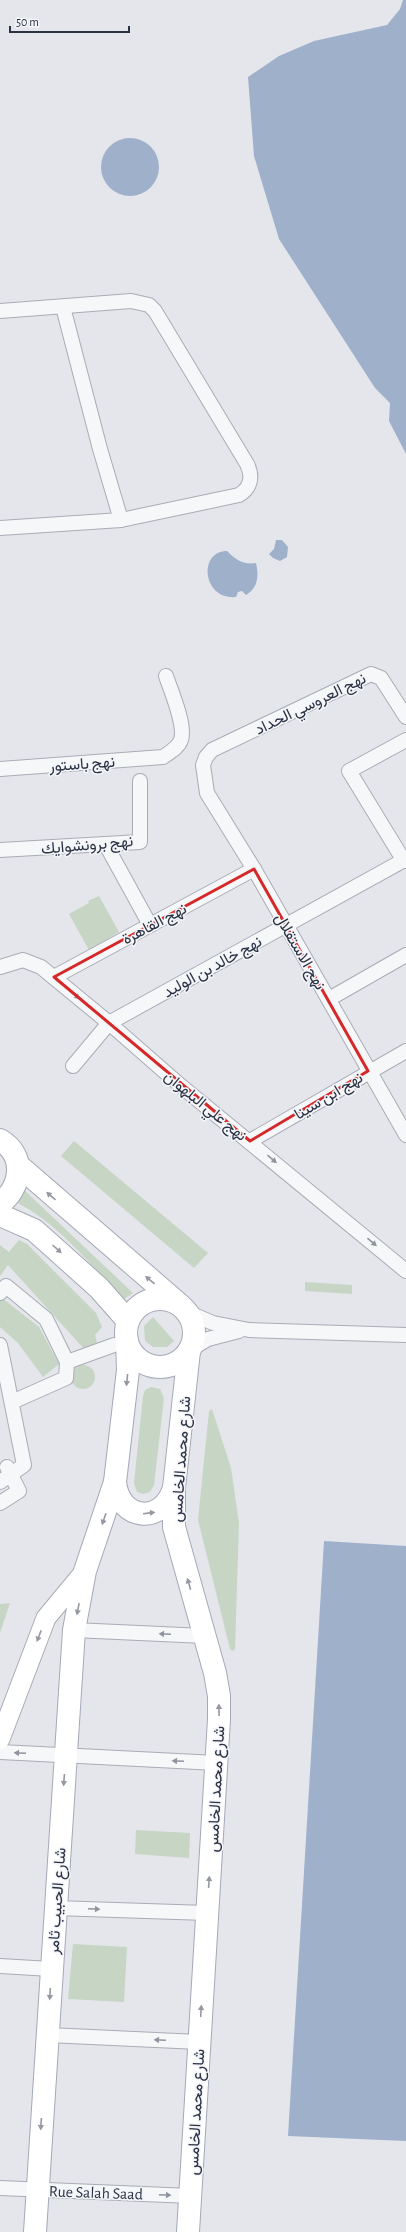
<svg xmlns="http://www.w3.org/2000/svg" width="406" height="2232" font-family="'Alegreya Sans',Vazirmatn,sans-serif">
  <rect width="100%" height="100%" fill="#e4e6eb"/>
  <g fill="#c7d5c5">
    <polygon points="99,896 119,932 89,950 69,914 89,903 88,901"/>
    <polygon points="74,1141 208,1253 194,1268 61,1156"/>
    <path d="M 22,1188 L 133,1293 L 124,1299 C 91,1266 56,1220 13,1201 Z"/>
    <polygon points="19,1240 27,1244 96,1313 102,1327 95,1335 97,1342 86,1351 8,1265 0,1276 0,1245 9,1252"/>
    <polygon points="305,1282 352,1285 352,1294 305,1291"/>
    <polygon points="2,1298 39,1327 59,1364 43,1377 18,1343 0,1327 0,1300"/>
    <polygon points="153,1317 174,1341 167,1347 153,1347 145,1341 144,1326"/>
    <circle cx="83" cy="1377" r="12"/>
    <polygon points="151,1387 160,1389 164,1398 154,1485 150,1492 143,1494 137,1492 134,1483 143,1396 145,1390"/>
    <polygon points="212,1409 231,1468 239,1523 235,1649 233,1651 230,1649 198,1520 209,1411"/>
    <polygon points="10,1603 0,1633 0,1604"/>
    <polygon points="136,1830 190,1833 189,1858 135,1854"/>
    <polygon points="73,1944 127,1947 124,2002 68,1999"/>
  </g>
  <g fill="#9fb0cb">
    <polygon points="403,0 406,0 406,454 389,421 390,403 375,388 279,239 254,156 248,77 279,56 314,41 387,25 400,9"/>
    <circle cx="130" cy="167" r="29"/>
    <polygon points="276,540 282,540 288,547 287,557 280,561 273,558 269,554 274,549"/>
    <path d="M 227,551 C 236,560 243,565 256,563 C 259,576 258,588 246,595 L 242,591 L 238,592 L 236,597 C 202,600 198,551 227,551 Z"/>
    <polygon points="324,1541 406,1546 406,2141 288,2136"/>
  </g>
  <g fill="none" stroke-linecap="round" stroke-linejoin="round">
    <defs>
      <g id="street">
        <polyline points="63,307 100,449 121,520"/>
        <path d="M 0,311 L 131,301 L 149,305 L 155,311 L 247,464 C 253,476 251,488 239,495 L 121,520 L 0,528"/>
        <polyline points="406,717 381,678 371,674 212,750 206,757 203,765 207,793 254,869 406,1135"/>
        <path d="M 0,769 L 163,757 C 170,752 178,748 181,740 C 186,725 171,691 166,676"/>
        <polyline points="106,845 150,925"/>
        <polyline points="0,850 140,842 140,781"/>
        <polyline points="404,861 349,771 406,740"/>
        <polyline points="0,967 23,960 41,967 109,1023 181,1086 406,1271"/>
        <polyline points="54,977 254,869"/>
        <polyline points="329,999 406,955"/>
        <polyline points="73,1066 109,1023 406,859"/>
        <polyline points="250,1141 406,1051"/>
        <polyline points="0,1293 6,1286 46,1319 67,1362 66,1378 12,1402"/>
        <polyline points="187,1312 213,1323 249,1330 406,1335"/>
        <polyline points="0,1345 24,1465 0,1482"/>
        <polyline points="191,1349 208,1339 239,1331"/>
        <polyline points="67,1362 114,1345"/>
        <polyline points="0,1503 19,1491 7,1467"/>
        <polyline points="74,1630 204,1636"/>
        <polyline points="0,1752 217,1763"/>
        <polyline points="55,1908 207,1913"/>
        <polyline points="0,1966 51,1969"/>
        <polyline points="48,2035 199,2042"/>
        <polyline points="0,2188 191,2196"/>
      </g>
      <polyline id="secondary" points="0,1739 46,1618 85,1571"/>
      <g id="primary">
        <path d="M 0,1140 C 27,1156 21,1187 0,1204"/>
        <polyline points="18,1165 180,1305"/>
        <polyline points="0,1215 34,1230 42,1237 99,1288 128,1321"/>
        <circle cx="160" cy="1333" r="34"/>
        <path d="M 127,1341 L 128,1370 L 115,1482 C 119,1521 163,1525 174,1488"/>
        <polyline points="35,2232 74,1630 85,1571 115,1482"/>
        <polyline points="188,2232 219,1719 219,1696 215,1673 174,1527 174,1488 189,1351"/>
      </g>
    </defs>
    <use href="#street" stroke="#a9acb6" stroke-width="16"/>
    <use href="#secondary" stroke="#a9acb6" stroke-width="21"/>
    <use href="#primary" stroke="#a3a9b7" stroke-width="24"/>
    <use href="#street" stroke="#f6f7f9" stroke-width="14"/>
    <use href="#secondary" stroke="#fff" stroke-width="19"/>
    <use href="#primary" stroke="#fff" stroke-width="22"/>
  </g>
  <defs><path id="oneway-solid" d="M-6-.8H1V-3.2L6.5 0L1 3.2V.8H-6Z"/></defs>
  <g fill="#90949e">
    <use href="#oneway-solid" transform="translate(75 995) rotate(39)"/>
    <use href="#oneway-solid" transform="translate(272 1159) rotate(40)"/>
    <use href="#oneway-solid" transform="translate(372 1242) rotate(40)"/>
    <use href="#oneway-solid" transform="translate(165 1634) rotate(-177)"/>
    <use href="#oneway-solid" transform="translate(20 1753) rotate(-178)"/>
    <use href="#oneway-solid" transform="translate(178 1761) rotate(-177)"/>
    <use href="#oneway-solid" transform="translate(94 1909) rotate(2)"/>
    <use href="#oneway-solid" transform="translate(160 2040) rotate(-177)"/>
    <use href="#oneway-solid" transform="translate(165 2195) rotate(2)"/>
  </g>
  <g fill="#9598a2">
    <use href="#oneway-solid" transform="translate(51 1196) rotate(-139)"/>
    <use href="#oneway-solid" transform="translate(57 1249) rotate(42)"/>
    <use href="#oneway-solid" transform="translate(150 1280) rotate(-140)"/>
    <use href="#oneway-solid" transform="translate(127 1380) rotate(96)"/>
    <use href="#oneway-solid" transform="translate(149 1513) rotate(-7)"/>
    <use href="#oneway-solid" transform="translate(104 1519) rotate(109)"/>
    <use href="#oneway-solid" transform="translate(189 1584) rotate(-106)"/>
    <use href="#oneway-solid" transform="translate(78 1609) rotate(101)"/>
    <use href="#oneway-solid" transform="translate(39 1636) rotate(111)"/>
    <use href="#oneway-solid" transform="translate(219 1710) rotate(-91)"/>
    <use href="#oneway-solid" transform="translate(64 1780) rotate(94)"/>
    <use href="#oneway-solid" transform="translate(209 1882) rotate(-86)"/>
    <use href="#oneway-solid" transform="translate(50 1994) rotate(93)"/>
    <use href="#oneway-solid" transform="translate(201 2011) rotate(-87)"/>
    <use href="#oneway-solid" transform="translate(41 2124) rotate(94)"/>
  </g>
  <path fill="none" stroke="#d62828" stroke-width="3" stroke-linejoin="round" d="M 254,869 L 368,1071 L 250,1141 L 54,977 Z"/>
  <g text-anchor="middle" stroke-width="3" stroke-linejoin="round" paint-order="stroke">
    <g font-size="16" fill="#2b3244" stroke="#f3f5f8">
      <text transform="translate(310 703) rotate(-26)" y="6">نهج العروسي الحداد</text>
      <text transform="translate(82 763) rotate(-4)" y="6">نهج باستور</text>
      <text transform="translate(87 844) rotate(-5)" y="6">نهج برونشوايك</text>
      <text transform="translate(154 923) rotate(-28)" y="6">نهج القاهرة</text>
      <text transform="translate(301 951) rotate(60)" y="6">نهج الاستقلال</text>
      <text transform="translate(212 966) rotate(-29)" y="6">نهج خالد بن الوليد</text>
      <text transform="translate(328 1095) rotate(-31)" y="6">نهج ابن سينا</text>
      <text transform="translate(206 1105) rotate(39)" y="6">نهج علي البلهوان</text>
      <text transform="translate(180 1459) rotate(-86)" y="6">شارع محمد الخامس</text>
      <text transform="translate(215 1789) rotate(-87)" y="6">شارع محمد الخامس</text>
      <text transform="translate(56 1901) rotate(-86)" y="6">شارع الحبيب ثامر</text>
      <text transform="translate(195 2112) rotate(-87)" y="6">شارع محمد الخامس</text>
      <text transform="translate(96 2192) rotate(2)" y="6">Rue Salah Saad</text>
    </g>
  </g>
  <path d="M10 26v6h119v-6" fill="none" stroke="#2b3244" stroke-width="2"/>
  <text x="16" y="26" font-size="12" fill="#2b3244" stroke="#f3f5f8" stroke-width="3" paint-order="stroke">50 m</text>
</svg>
